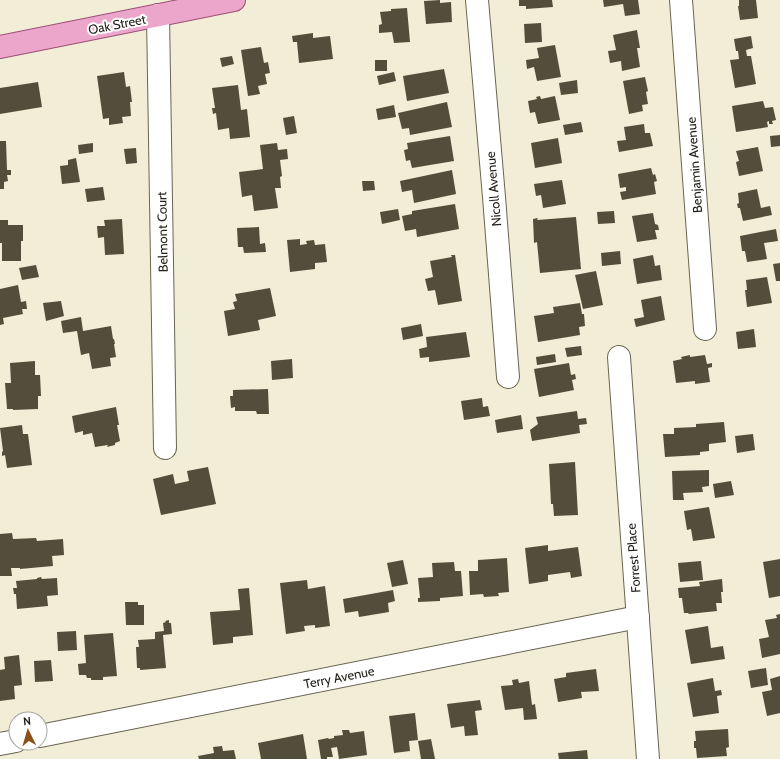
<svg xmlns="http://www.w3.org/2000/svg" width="780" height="759" font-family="Cabin,sans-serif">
  <rect width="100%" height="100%" fill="#f2edd7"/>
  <g fill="#534e3b">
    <polygon points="440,0 440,3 451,2 452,22 426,24 424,1"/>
    <polygon points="519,0 552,0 553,7 526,9 526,6 519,6"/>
    <polygon points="603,0 638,0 640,14 625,16 623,4 604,7"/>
    <polygon points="739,0 756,0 758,18 740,20 738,6 739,6"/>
    <polygon points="407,8 410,42 394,43 392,32 379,33 379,25 382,24 380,12 391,11 391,9"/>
    <polygon points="541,23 542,42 525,43 524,24"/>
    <polygon points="637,30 640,48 637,48 640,67 622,71 621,61 610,63 608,51 616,50 613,35"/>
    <polygon points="313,33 313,38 330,36 333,59 299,63 297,42 293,42 292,36"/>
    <polygon points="751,36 753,48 746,50 747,56 751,56 756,84 735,88 730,60 739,59 738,51 736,51 734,39"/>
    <polygon points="555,45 561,77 537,81 534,67 527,69 526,60 539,58 537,48"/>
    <polygon points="261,47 264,63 268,62 270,73 265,74 267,84 258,86 260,94 248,96 241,50"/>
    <polygon points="232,56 234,64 222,67 220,58"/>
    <rect x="375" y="60" width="12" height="11"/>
    <polygon points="444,69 449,93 407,101 403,76"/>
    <polygon points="124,72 126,87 130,86 132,102 130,102 131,116 122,117 123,123 109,125 109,118 103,119 97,76"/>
    <polygon points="394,72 396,81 379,85 377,76"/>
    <polygon points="645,77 648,91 646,92 648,104 642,105 643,111 629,114 623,81"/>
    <polygon points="577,80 578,93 561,95 559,83"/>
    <polygon points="38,82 42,107 0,114 0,88"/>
    <polygon points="238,85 241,110 247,109 250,137 230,139 229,128 218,130 216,113 213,114 212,108 215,108 212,88"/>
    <polygon points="540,96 541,99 555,96 560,120 538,124 535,112 530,113 528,101 537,99 536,97"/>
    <polygon points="763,101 765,108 773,107 776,120 772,121 773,124 769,124 769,121 767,122 768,127 736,132 732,106"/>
    <polygon points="447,102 452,127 410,135 409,128 402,129 398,113"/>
    <polygon points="394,105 396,117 378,120 376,109"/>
    <polygon points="294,116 297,133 286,135 283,118"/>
    <polygon points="581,122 583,132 565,135 563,125"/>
    <polygon points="644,124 645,133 650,133 653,146 619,152 617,141 626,140 624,127"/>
    <polygon points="780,135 780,146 771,147 770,136"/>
    <polygon points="450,136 454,161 412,168 410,160 406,161 404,150 408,149 407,143"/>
    <polygon points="558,138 562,163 535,168 531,143"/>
    <polygon points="0,141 6,141 7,170 11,170 11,175 7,175 8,181 4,182 4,189 0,189"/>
    <polygon points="93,143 93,152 79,154 78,145"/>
    <polygon points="277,143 278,150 287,149 288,159 280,160 282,176 280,177 281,188 275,188 278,208 254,211 252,195 242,197 239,172 263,169 260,145"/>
    <polygon points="758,147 763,171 739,176 736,162 739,161 736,151"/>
    <polygon points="136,148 137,163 126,164 124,149"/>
    <polygon points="76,158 80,182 62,184 60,166 68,165 68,160"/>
    <polygon points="651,168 653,175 655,174 657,181 654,182 656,194 622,200 620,192 626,191 626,187 620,188 618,174"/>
    <polygon points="452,170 456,194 414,203 412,190 402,192 400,181"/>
    <polygon points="562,180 566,204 543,208 541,195 536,196 534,184"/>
    <polygon points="362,181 374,181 375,190 363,191"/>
    <polygon points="103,187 105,200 87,202 85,189"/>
    <polygon points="757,189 761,208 770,206 772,215 743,221 740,208 738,208 737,204 739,203 738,193"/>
    <polygon points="455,204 459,229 417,237 416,229 405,231 402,216 412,214 412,211"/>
    <polygon points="398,209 400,220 382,224 380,212"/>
    <polygon points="614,211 615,223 598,224 597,212"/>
    <polygon points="653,213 655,224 658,225 659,230 655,230 657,239 637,242 632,216"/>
    <polygon points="576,217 581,269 540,273 537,242 534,243 533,219 538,218 537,220"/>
    <polygon points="122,219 124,254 105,255 104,237 98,238 97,226 105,226 104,220"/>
    <polygon points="0,220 8,220 8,225 23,225 23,241 21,241 21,261 2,261 2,243 0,243"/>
    <polygon points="259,227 260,244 265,243 266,252 244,253 243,247 238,247 237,228"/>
    <polygon points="776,229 778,241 764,243 767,259 747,262 745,251 742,251 740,236"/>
    <polygon points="300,239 300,245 307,244 306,241 314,240 315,245 325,244 327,262 315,263 315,269 290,272 287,240"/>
    <polygon points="620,251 621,264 602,266 601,253"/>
    <polygon points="451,255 455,255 462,301 438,305 435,290 428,291 425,279 433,277 430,261 452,257"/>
    <polygon points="653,255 655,266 660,265 662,280 637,284 633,259"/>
    <polygon points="780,263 780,281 776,281 773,264"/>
    <polygon points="36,265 39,277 22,280 19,268"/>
    <polygon points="596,271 603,305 583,309 575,275"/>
    <polygon points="767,277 772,303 747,307 745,290 747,290 746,280"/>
    <polygon points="18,285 21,302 26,301 27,309 22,309 23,314 3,318 4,324 0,325 0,289"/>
    <polygon points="270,288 276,316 258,320 260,330 228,336 224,311 235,309 233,302 237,301 235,294"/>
    <polygon points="661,296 665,320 636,327 634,319 644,317 641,300"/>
    <polygon points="61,301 64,316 46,321 43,303"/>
    <polygon points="580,303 582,314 584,314 585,326 579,327 580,335 538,342 534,316 554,313 553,307"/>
    <polygon points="81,317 83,331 111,326 113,339 114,339 115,344 114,344 116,357 110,358 111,366 92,369 89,353 81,355 77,331 63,333 61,321"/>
    <polygon points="421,324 423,336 403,340 401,328"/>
    <polygon points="754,329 756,347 738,349 736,332"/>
    <polygon points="466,332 470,357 429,362 429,357 420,358 419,349 427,347 426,337"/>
    <polygon points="581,346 582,355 567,357 565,348"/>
    <polygon points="555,354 556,362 537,365 536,357"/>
    <polygon points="690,355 690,357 705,355 707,364 712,363 712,367 708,368 710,382 695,384 695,381 676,383 673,361 682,359 681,357"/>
    <polygon points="292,359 293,378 272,380 271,361"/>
    <polygon points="35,361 35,375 40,375 41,396 38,396 38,409 13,410 13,409 7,409 5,383 11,383 10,363"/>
    <polygon points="569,363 571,375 575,374 576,379 572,380 574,390 539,397 534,369"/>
    <polygon points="268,389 269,414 257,414 256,411 235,411 235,407 231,408 230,396 233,396 233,390"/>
    <polygon points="482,398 483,407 488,406 490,416 464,420 461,401"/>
    <polygon points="116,407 119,425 117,425 120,441 115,443 115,445 107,447 108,445 95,447 92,433 83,435 83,431 75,433 72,416"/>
    <polygon points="577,411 578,419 586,418 587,424 579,425 580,433 532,441 530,430 538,424 536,417"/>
    <polygon points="521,415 523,429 497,433 495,420"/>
    <polygon points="724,422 726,442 709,444 709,451 700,452 700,455 665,457 663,434 674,434 674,428 696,427 696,424"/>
    <polygon points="22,425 23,434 28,434 32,465 7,468 5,455 2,456 2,452 3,451 0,428"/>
    <polygon points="753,434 755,450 737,453 735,436"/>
    <polygon points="575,462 578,515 554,516 553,504 551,504 549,464"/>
    <polygon points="208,467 216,504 161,515 153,479 173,474 175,484 189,481 187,471"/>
    <polygon points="709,470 709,486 702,487 703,492 683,493 684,500 673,500 672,471"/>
    <polygon points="731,481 734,495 715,498 713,484"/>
    <polygon points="709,507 715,538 693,541 691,529 687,530 684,511"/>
    <polygon points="12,533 13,539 36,538 37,541 63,539 64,555 52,556 53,566 20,569 20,568 11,568 12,576 0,576 0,534"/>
    <polygon points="548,545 548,551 578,547 582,576 571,578 570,572 548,575 548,581 529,584 525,548"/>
    <polygon points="507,558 509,592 498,593 499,596 484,597 483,594 470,595 469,571 478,571 478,560"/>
    <polygon points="780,559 780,596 769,598 763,562"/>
    <polygon points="403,560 408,584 392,587 387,563"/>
    <polygon points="701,561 703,580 680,582 678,563"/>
    <polygon points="454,562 455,571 461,571 463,596 440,598 440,601 418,602 418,598 420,598 418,578 433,577 432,563"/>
    <polygon points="41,577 42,579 57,578 58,595 47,596 48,606 17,609 16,594 14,594 13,588 17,588 16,581 37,579 37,578"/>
    <polygon points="722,579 723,592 721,592 722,603 716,603 717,611 689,614 688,613 684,613 682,598 679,598 678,588 700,586 699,582"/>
    <polygon points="307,580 308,589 325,586 330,626 315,628 315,625 304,626 305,631 286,634 280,583"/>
    <polygon points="249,588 253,635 233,637 233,643 213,645 210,612 240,610 238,589"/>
    <polygon points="393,590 395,601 388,603 389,612 359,617 358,611 345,613 343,599"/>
    <polygon points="125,602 138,602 138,605 144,605 144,625 126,625"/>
    <polygon points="780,614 780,654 762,658 759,639 769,637 765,620 777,618 776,615"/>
    <polygon points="169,620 169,623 171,623 172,634 163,635 166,668 140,670 140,668 137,668 136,647 139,647 138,640 155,639 155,632 164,631 163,623 166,622 165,621"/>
    <polygon points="708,626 711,648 723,646 725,659 691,664 685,630"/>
    <polygon points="76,631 77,650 58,651 57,632"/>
    <polygon points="113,633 117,676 103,677 103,680 91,680 91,678 87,678 86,675 79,675 78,664 86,663 84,635"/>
    <polygon points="19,655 22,685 14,686 15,699 0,701 0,670 5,669 4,657"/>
    <polygon points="51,660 53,681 35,682 34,661"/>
    <polygon points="766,668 768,685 751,688 748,671"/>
    <polygon points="596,669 599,691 581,692 582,698 558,702 554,679 566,677 566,673"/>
    <polygon points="780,676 780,713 767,716 762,692 772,690 770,679"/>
    <polygon points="713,678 715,691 721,690 722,695 717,696 719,713 693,717 687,683"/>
    <polygon points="518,679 519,683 529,681 532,705 535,704 537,719 524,720 523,708 505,710 501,686 513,685 512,680"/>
    <polygon points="480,700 482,710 475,711 478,735 465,736 464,726 451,728 447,704"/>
    <polygon points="415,713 418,740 409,741 410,751 394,753 389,716"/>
    <polygon points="728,729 729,747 726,748 727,756 697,758 696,748 694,748 694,741 696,741 695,731"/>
    <polygon points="342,730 349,730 350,733 364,731 367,755 339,759 337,747 331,748 333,757 327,757 327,759 321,759 318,740 328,738 329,739 334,738 334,736 343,735"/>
    <polygon points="303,734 307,759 261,759 258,743"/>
    <polygon points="431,739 435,759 421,759 418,741"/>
    <polygon points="222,746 223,751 234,750 236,759 199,759 198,756 214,753 213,747"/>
    <polygon points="587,750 588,759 559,759 558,753"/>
  </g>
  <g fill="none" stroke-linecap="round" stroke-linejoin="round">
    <defs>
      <g id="minor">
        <polyline points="477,0 494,197 508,377"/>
        <polyline points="681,0 705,329"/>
        <polyline points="158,15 165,448"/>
        <polyline points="619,357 648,759"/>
        <polyline points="40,736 638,617"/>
        <polyline points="0,744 16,741"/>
      </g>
      <polyline id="major" points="0,47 234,0"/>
    </defs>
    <use href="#minor" stroke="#696551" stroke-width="24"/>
    <use href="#major" stroke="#9c4f76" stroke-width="24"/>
    <use href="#minor" stroke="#fff" stroke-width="22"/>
    <use href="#major" stroke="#eca5cb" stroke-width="22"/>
  </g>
  <g text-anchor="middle" stroke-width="4" stroke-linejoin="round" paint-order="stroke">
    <g font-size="13" fill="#211f17" stroke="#fff">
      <text transform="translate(117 24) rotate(-11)" y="5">Oak Street</text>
      <text transform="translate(694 165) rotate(-94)" y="5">Benjamin Avenue</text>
      <text transform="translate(493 189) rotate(-95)" y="5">Nicoll Avenue</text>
      <text transform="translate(162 232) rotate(-91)" y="5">Belmont Court</text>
      <text transform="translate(633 558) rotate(-94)" y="5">Forrest Place</text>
      <text transform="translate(339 677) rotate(-11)" y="5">Terry Avenue</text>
    </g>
  </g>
  <g transform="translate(28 731) rotate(355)"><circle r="19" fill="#ffffff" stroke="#a6a5a2"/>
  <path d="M0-3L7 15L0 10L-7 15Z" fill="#8e4f17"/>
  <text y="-6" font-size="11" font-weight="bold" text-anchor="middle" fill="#211f17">N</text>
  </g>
</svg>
